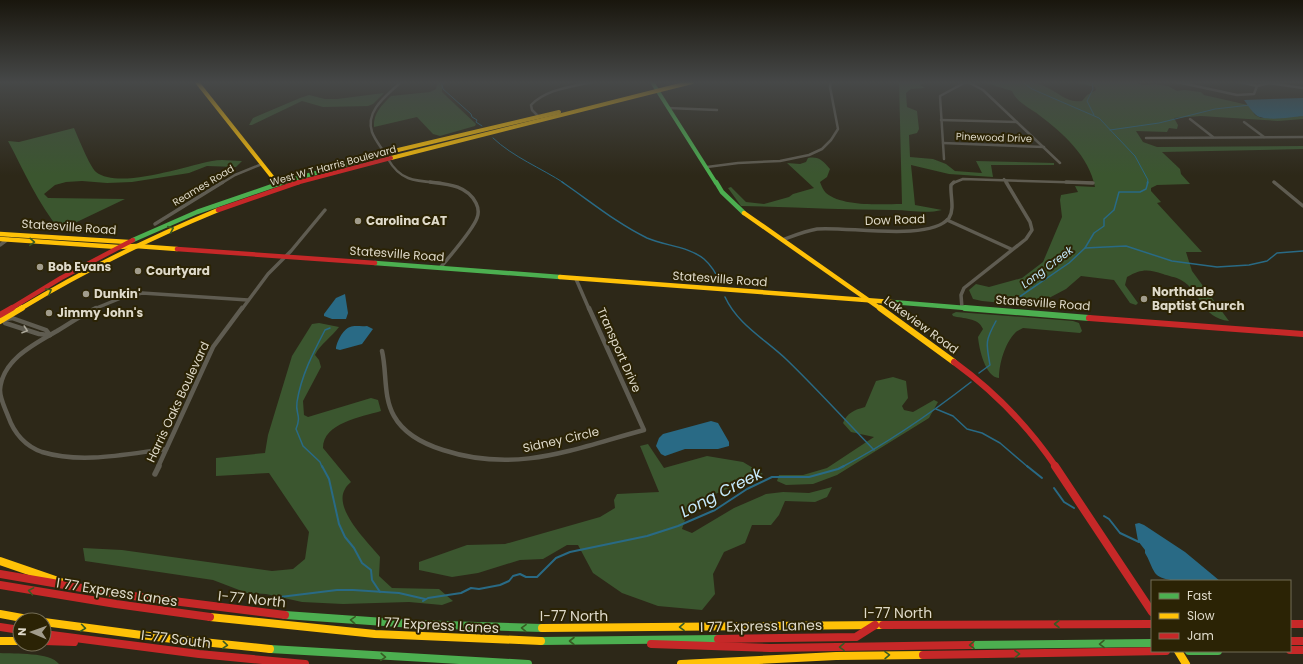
<svg xmlns="http://www.w3.org/2000/svg" width="1303" height="664" font-family="Poppins,sans-serif">
  <rect width="100%" height="100%" fill="#2d2818"/>
  <g fill="#3b562f">
    <path d="M 438,82 L 445,82 L 442,88 L 442,92 L 476,124 L 475,126 L 440,136 L 433,134 L 417,117 L 374,127 C 373,113 382,105 391,96 L 430,92 L 436,89 Z"/>
    <path d="M 899,82 L 926,82 L 920,85 L 925,88 L 911,89 L 906,93 L 907,107 L 917,111 L 919,129 L 917,133 L 909,135 L 910,157 L 933,159 L 946,164 L 955,171 L 982,173 L 976,161 L 1054,163 L 1054,165 L 991,165 L 993,177 L 949,174 L 911,165 L 915,205 L 942,210 C 926,214 910,210 894,210 C 843,210 792,207 741,206 L 728,188 L 731,187 L 746,202 L 764,204 L 789,197 L 793,194 L 814,188 L 787,163 L 800,164 L 806,162 L 808,158 C 819,156 823,161 830,169 L 827,177 L 820,182 C 821,185 823,190 826,193 C 843,207 880,204 902,204 Z"/>
    <path d="M 983,82 C 1003,82 1030,78 1048,88 C 1060,94 1068,103 1082,101 L 1087,95 L 1096,90 L 1095,87 L 1075,82 L 1131,82 L 1144,85 L 1155,84 L 1168,86 L 1177,91 L 1184,90 L 1201,92 L 1204,95 L 1248,105 L 1255,115 L 1261,118 L 1270,118 L 1303,116 L 1303,119 L 1278,121 L 1201,116 L 1174,118 L 1178,125 L 1177,129 L 1169,128 L 1167,132 L 1136,131 L 1143,142 L 1157,147 L 1303,146 L 1303,149 L 1162,152 L 1180,169 L 1181,174 L 1190,184 L 1157,185 L 1151,188 L 1151,191 L 1161,202 L 1157,203 L 1202,252 L 1186,252 L 1192,271 L 1229,321 C 1201,318 1201,291 1181,280 C 1176,277 1168,276 1163,274 C 1148,269 1141,269 1127,277 L 1125,285 L 1138,303 L 1136,305 L 1130,303 L 1114,280 L 1081,276 L 1066,289 L 1049,298 L 1044,303 L 1046,307 L 982,301 L 973,299 L 969,290 L 976,284 L 989,287 L 1022,278 L 1043,262 L 1062,217 L 1060,200 L 1061,195 L 1078,192 L 1075,186 L 1095,187 C 1089,156 1063,133 1039,115 C 1030,108 1017,103 1012,91 Z"/>
    <polygon points="384,93 373,104 368,106 323,107 302,101 252,125 249,125 253,118 300,98 309,95 325,99 337,99"/>
    <path d="M 74,128 C 78,137 90,167 96,172 C 119,190 185,166 212,161 C 222,159 232,161 242,161 L 236,167 L 207,166 L 189,173 L 132,182 L 107,183 L 82,181 L 66,182 L 55,185 L 44,194 L 48,198 L 125,199 L 60,230 C 38,204 24,171 8,141 L 19,142 Z"/>
    <path d="M 956,312 L 1073,321 L 1079,323 L 1082,331 L 1080,333 L 1023,328 C 1020,330 1016,331 1015,333 C 1005,343 999,364 999,378 C 985,377 979,348 978,337 L 983,329 C 978,317 963,319 953,316 L 952,314 Z"/>
    <path d="M 319,323 L 339,327 C 332,337 320,344 315,355 L 319,360 L 321,367 L 303,401 L 304,415 L 308,417 L 371,398 L 378,400 L 381,411 C 361,417 323,423 323,448 L 351,482 C 349,484 346,486 345,489 C 333,509 368,542 380,557 L 379,576 L 392,588 L 439,589 L 453,601 L 442,605 L 409,602 L 343,604 L 302,602 L 266,594 L 247,593 L 213,580 L 85,561 L 83,548 L 122,550 L 272,571 L 293,569 L 305,559 L 309,532 L 269,473 L 216,476 L 216,458 L 265,453 L 268,435 L 292,356 L 312,324 Z"/>
    <path d="M 893,377 L 906,381 L 908,398 L 902,406 L 904,410 L 913,412 L 934,400 L 938,402 L 929,418 L 837,475 L 813,484 L 786,485 L 777,481 L 779,475 L 803,475 L 827,468 L 874,437 L 851,432 L 843,423 C 847,413 854,410 865,407 L 876,381 Z"/>
    <polygon points="648,444 664,468 707,456 743,462 763,474 708,497 686,517 682,529 692,533 734,508 766,494 783,492 809,493 832,487 827,497 815,502 785,501 779,515 771,525 752,525 745,543 724,552 713,574 715,594 702,610 658,606 622,593 593,573 578,545 567,545 543,559 520,560 478,573 452,577 419,570 419,562 467,545 505,544 600,517 615,508 614,500 617,494 659,492 640,446"/>
    <path d="M 0,653 C 15,654 50,652 59,664 L 0,664 Z"/>
  </g>
  <g fill="#296a85">
    <path d="M 1303,98 L 1303,116 C 1292,117 1265,122 1256,115 C 1251,111 1248,105 1244,100 Z"/>
    <polygon points="345,294 348,313 346,319 332,319 324,316 324,314 336,298"/>
    <path d="M 367,326 L 373,329 L 362,344 L 340,350 L 336,349 C 336,343 343,329 350,327 C 355,325 361,327 367,326 Z"/>
    <polygon points="711,421 718,423 729,442 729,446 718,449 685,449 665,456 661,454 656,446 659,438 663,434"/>
    <path d="M 1139,523 L 1144,525 L 1185,552 L 1220,581 C 1207,581 1164,585 1155,573 C 1151,567 1149,559 1145,553 L 1145,550 L 1138,541 L 1135,524 Z"/>
  </g>
  <g fill="none" stroke-linecap="round" stroke-linejoin="round">
    <g stroke="#296a85" stroke-width="1">
      <polyline points="441,82 443,89 471,114 472,117 477,120 476,122 482,126"/>
      <polyline points="1022,82 1032,89 1099,118 1135,156 1148,180 1147,183"/>
      <polyline points="1092,82 1093,89 1087,101 1094,115"/>
      <polyline points="1110,130 1159,123 1215,109 1250,105"/>
      <path d="M 493,138 C 513,157 541,168 564,183"/>
    </g>
    <g stroke="#296a85" stroke-width="1.5">
      <path d="M 562,182 C 590,201 616,223 647,238 C 665,246 688,246 704,259 C 711,265 717,275 721,284"/>
      <polyline points="1085,248 1126,246 1172,261 1217,267 1249,265 1267,261 1277,253 1303,251"/>
      <path d="M 725,297 C 738,325 765,339 787,360 C 817,389 845,420 874,450"/>
      <polyline points="1009,304 1069,263 1085,248 1094,233 1104,226 1104,219 1114,210 1119,192 1140,192 1146,189 1148,182"/>
      <path d="M 979,373 L 990,365 C 986,343 985,341 996,321"/>
      <polyline points="936,409 953,416 967,429 982,433 1000,443 1028,467"/>
      <path d="M 322,467 L 320,462 L 303,446 L 296,429 C 302,414 295,415 297,402 C 301,376 313,353 325,330 L 330,328"/>
      <path d="M 842,467 C 888,443 930,414 971,382"/>
    </g>
    <g stroke="#296a85" stroke-width="2">
      <polyline points="322,466 329,479 339,524 345,537 354,548 362,563 371,570 372,580 380,592"/>
      <polyline points="1027,466 1042,478"/>
      <polyline points="1054,488 1064,502 1074,508"/>
      <polyline points="1104,516 1109,519 1120,533 1139,542"/>
      <polyline points="280,597 337,590 353,590 399,593 425,599"/>
      <polyline points="423,601 428,598 461,593 471,588 479,589 500,585 509,581 513,576 520,574 526,577 537,577 556,558 570,552 647,536 678,526 715,510 747,489 772,477 809,477 838,469 844,466"/>
    </g>
    <g stroke="#5f5c51" stroke-width="2.5">
      <polyline points="968,82 983,90 1060,163"/>
      <polyline points="1177,82 1237,95 1254,94 1257,86 1269,83 1303,88"/>
      <polyline points="1240,82 1257,86"/>
      <polyline points="668,108 717,110"/>
      <path d="M 539,117 L 532,110 L 531,105 C 546,89 571,87 592,82"/>
      <polyline points="1190,119 1213,137"/>
      <polyline points="941,120 1017,122"/>
      <polyline points="1244,122 1264,137"/>
      <polyline points="1146,138 1303,137"/>
      <polyline points="943,143 1044,147"/>
      <path d="M 385,154 C 381,147 375,140 372,132 C 365,111 386,96 400,83"/>
      <path d="M 388,159 C 401,182 417,181 441,183"/>
      <polyline points="944,159 940,96 966,82"/>
      <polyline points="707,167 738,163 780,161 809,155 822,149 831,140 838,129 830,87 831,82"/>
      <polyline points="1004,179 1007,183"/>
      <polyline points="1274,182 1275,183"/>
      <polyline points="222,183 235,175 262,164"/>
      <polyline points="953,183 963,179 1093,183"/>
    </g>
    <g stroke="#5f5c51" stroke-width="3.5">
      <path d="M 430,182 C 447,184 467,185 476,203 C 478,207 479,213 477,218 C 473,230 449,257 440,268"/>
      <polyline points="1066,182 1093,183"/>
      <polyline points="1274,182 1303,206"/>
      <polyline points="947,220 1011,249"/>
      <polyline points="155,224 223,182"/>
      <path d="M 782,240 C 793,236 805,231 817,229 C 846,226 930,242 949,218 C 955,209 950,195 951,185 L 954,182"/>
      <polyline points="0,245 8,239"/>
      <polyline points="576,279 589,309"/>
      <polyline points="962,308 961,295 964,288 1026,239 1032,230 1030,222 1006,182"/>
      <polyline points="94,309 121,298 142,293 248,300"/>
      <polyline points="242,309 268,274 291,251 325,210"/>
    </g>
    <g stroke="#5f5c51" stroke-width="4.5">
      <path d="M 96,308 C 82,315 70,323 57,331 C 34,344 2,360 0,390 C 0,399 5,408 8,416 C 14,433 25,446 42,452 C 82,464 126,454 166,449"/>
      <polyline points="3,319 5,323 39,334 50,335"/>
      <polyline points="6,319 12,318 46,330 50,335"/>
      <path d="M 382,351 C 387,372 383,397 394,416 C 404,434 424,444 443,450 C 517,474 573,449 644,430 L 589,308"/>
      <polyline points="158,467 213,347 242,308"/>
    </g>
    <polyline stroke="#5f5c51" stroke-width="5.5" points="155,474 159,466"/>
    <g stroke="#4caf50" stroke-width="4">
      <polyline points="652,82 716,183"/>
      <polyline points="280,183 398,150"/>
    </g>
    <g stroke="#4caf50" stroke-width="4.5">
      <polyline points="716,182 722,192 744,213"/>
      <polyline points="133,240 197,212 284,182"/>
      <polyline points="375,263 560,277"/>
      <polyline points="892,302 978,309"/>
    </g>
    <polyline stroke="#4caf50" stroke-width="6" points="965,308 1089,318"/>
    <g stroke="#4caf50" stroke-width="8">
      <polyline points="285,615 413,624 542,628"/>
      <polyline points="541,641 718,639"/>
      <polyline points="970,645 1152,643"/>
      <polyline points="270,649 528,664"/>
      <polyline points="1189,651 1218,651"/>
    </g>
    <g stroke="#ffc107" stroke-width="4">
      <polyline points="197,82 277,183"/>
      <polyline points="398,150 559,112"/>
      <polyline points="391,158 692,82"/>
    </g>
    <g stroke="#ffc107" stroke-width="4.5">
      <polyline points="744,213 881,309"/>
      <polyline points="0,234 128,242"/>
      <polyline points="0,239 118,247 136,246 177,249"/>
      <polyline points="560,277 892,302"/>
      <path d="M 20,309 C 83,271 150,238 218,210"/>
    </g>
    <g stroke="#ffc107" stroke-width="6">
      <polyline points="880,308 954,362"/>
      <polyline points="0,321 22,308"/>
    </g>
    <g stroke="#ffc107" stroke-width="8">
      <polyline points="0,561 61,582"/>
      <polyline points="0,614 33,620"/>
      <polyline points="210,617 375,634 541,641"/>
      <polyline points="44,622 164,638 270,649"/>
      <polyline points="542,628 883,625"/>
      <polyline points="0,641 20,641"/>
      <polyline points="1178,651 1186,664"/>
      <polyline points="681,664 836,656 923,655"/>
    </g>
    <polyline stroke="#c62828" stroke-width="4" points="296,183 391,158"/>
    <g stroke="#c62828" stroke-width="4.5">
      <polyline points="218,210 299,182"/>
      <polyline points="177,249 375,263"/>
      <polyline points="10,309 61,278 133,240"/>
    </g>
    <g stroke="#c62828" stroke-width="6">
      <polyline points="0,315 12,308"/>
      <polyline points="1089,318 1303,334"/>
      <path d="M 954,362 C 994,391 1028,426 1056,467"/>
    </g>
    <g stroke="#c62828" stroke-width="8">
      <polyline points="1055,466 1152,612"/>
      <polyline points="0,574 117,594 285,615"/>
      <polyline points="0,585 116,604 210,617"/>
      <polyline points="1290,624 1303,624"/>
      <polyline points="883,625 1152,624"/>
      <polyline points="0,627 20,630"/>
      <polyline points="44,634 199,654 305,664"/>
      <polyline points="718,639 856,637 875,625"/>
      <polyline points="44,641 74,642"/>
      <polyline points="1290,641 1303,641"/>
      <polyline points="651,644 770,648 970,645"/>
      <polyline points="1290,650 1303,650"/>
      <polyline points="923,655 1166,651"/>
    </g>
  </g>
  <defs><path id="oneway-chevron" d="M-2-3.5L2.5 0L-2 3.5" fill="none" stroke-width="1.6" stroke-linecap="round" stroke-linejoin="round"/></defs>
  <g stroke="#385b23">
    <use href="#oneway-chevron" transform="translate(171 229) rotate(-24)"/>
    <use href="#oneway-chevron" transform="translate(32 242) rotate(4)"/>
    <use href="#oneway-chevron" transform="translate(49 291) rotate(-30)"/>
    <use href="#oneway-chevron" transform="translate(31 591) rotate(-170)"/>
    <use href="#oneway-chevron" transform="translate(353 620) rotate(-176)"/>
    <use href="#oneway-chevron" transform="translate(1057 624) rotate(180)"/>
    <use href="#oneway-chevron" transform="translate(682 627) rotate(179)"/>
    <use href="#oneway-chevron" transform="translate(83 628) rotate(8)"/>
    <use href="#oneway-chevron" transform="translate(524 628) rotate(-179)"/>
    <use href="#oneway-chevron" transform="translate(572 641) rotate(180)"/>
    <use href="#oneway-chevron" transform="translate(1102 644) rotate(179)"/>
    <use href="#oneway-chevron" transform="translate(225 645) rotate(5)"/>
    <use href="#oneway-chevron" transform="translate(972 645) rotate(179)"/>
    <use href="#oneway-chevron" transform="translate(842 647) rotate(179)"/>
    <use href="#oneway-chevron" transform="translate(1017 654) rotate(-1)"/>
    <use href="#oneway-chevron" transform="translate(887 655) rotate(-1)"/>
    <use href="#oneway-chevron" transform="translate(383 657) rotate(3)"/>
  </g>
  <use stroke="#aca89a" href="#oneway-chevron" transform="translate(25 330) rotate(19)"/>
  <linearGradient id="sky" x2="0" y2="1"><stop stop-color="#19160d"/><stop offset="0.47" stop-color="#464848"/><stop offset="1" stop-color="#464848" stop-opacity="0"/></linearGradient>
  <rect width="1303" height="175" fill="url(#sky)"/>
  <g fill="#a19c8c" stroke="#2b2305" stroke-width="1.5">
    <circle cx="358" cy="221" r="4"/>
    <circle cx="40" cy="267" r="4"/>
    <circle cx="138" cy="271" r="4"/>
    <circle cx="86" cy="294" r="4"/>
    <circle cx="1144" cy="299" r="4"/>
    <circle cx="49" cy="313" r="4"/>
  </g>
  <g text-anchor="middle" stroke-width="4" stroke-linejoin="round" paint-order="stroke">
    <g font-size="10" fill="#dfdaca" stroke="#2b2305">
      <text transform="translate(994 137) rotate(2)" y="4">Pinewood Drive</text>
      <text transform="translate(333 165) rotate(-15)" y="4">West W T Harris Boulevard</text>
      <text transform="translate(203 185) rotate(-31)" y="4">Reames Road</text>
    </g>
    <g font-size="11" font-style="italic" fill="#c6eafd" stroke="#2b2305">
      <text transform="translate(1047 267) rotate(-37)" y="4">Long Creek</text>
    </g>
    <g font-size="12" fill="#dfdaca" stroke="#2b2305">
      <text transform="translate(895 220) rotate(-2)" y="4">Dow Road</text>
      <text transform="translate(69 227) rotate(4)" y="4">Statesville Road</text>
      <text transform="translate(397 254) rotate(4)" y="4">Statesville Road</text>
      <text transform="translate(720 279) rotate(4)" y="4">Statesville Road</text>
      <text transform="translate(1043 303) rotate(4)" y="4">Statesville Road</text>
      <text transform="translate(921 325) rotate(36)" y="4">Lakeview Road</text>
      <text transform="translate(619 350) rotate(66)" y="4">Transport Drive</text>
      <text transform="translate(178 402) rotate(-65)" y="4">Harris Oaks Boulevard</text>
      <text transform="translate(561 440) rotate(-13)" y="4">Sidney Circle</text>
    </g>
    <g font-size="12" font-weight="bold" fill="#dfdaca" stroke="#2b2305" text-anchor="start">
      <text x="366" y="225">Carolina CAT</text>
      <text x="48" y="271">Bob Evans</text>
      <text x="146" y="275">Courtyard</text>
      <text x="1152" y="296">Northdale<tspan x="1152" dy="14">Baptist Church</tspan></text>
      <text x="94" y="298">Dunkin'</text>
      <text x="57" y="317">Jimmy John's</text>
    </g>
    <g font-size="14" fill="#dfdaca" stroke="#2b2305">
      <text transform="translate(117 592) rotate(9)" y="5">I 77 Express Lanes</text>
      <text transform="translate(252 599) rotate(6)" y="5">I-77 North</text>
      <text x="898" y="618">I-77 North</text>
      <text x="574" y="621">I-77 North</text>
      <text transform="translate(438 625) rotate(3)" y="5">I 77 Express Lanes</text>
      <text transform="translate(761 626) rotate(-1)" y="5">I 77 Express Lanes</text>
      <text transform="translate(176 639) rotate(7)" y="5">I-77 South</text>
    </g>
    <g font-size="16" font-style="italic" fill="#c6eafd" stroke="#2b2305">
      <text transform="translate(721 492) rotate(-27)" y="6">Long Creek</text>
    </g>
  </g>
  <rect x="1151" y="580" width="140" height="72" fill="#2b2305" stroke="#736c54"/>
  <rect x="1159" y="593" width="20" height="6" fill="#4caf50" stroke="#736c54"/>
  <text x="1187" y="600" font-size="12" fill="#dfdaca">Fast</text>
  <rect x="1159" y="613" width="20" height="6" fill="#ffc107" stroke="#736c54"/>
  <text x="1187" y="620" font-size="12" fill="#dfdaca">Slow</text>
  <rect x="1159" y="633" width="20" height="6" fill="#c62828" stroke="#736c54"/>
  <text x="1187" y="640" font-size="12" fill="#dfdaca">Jam</text>
  <g transform="translate(32 632) rotate(272)"><circle r="19" fill="#2b2305" stroke="#736c54"/>
  <path d="M0-3L7 15L0 10L-7 15Z" fill="#a19c8c"/>
  <text y="-6" font-size="11" font-weight="bold" text-anchor="middle" fill="#dfdaca">N</text>
  </g>
</svg>
